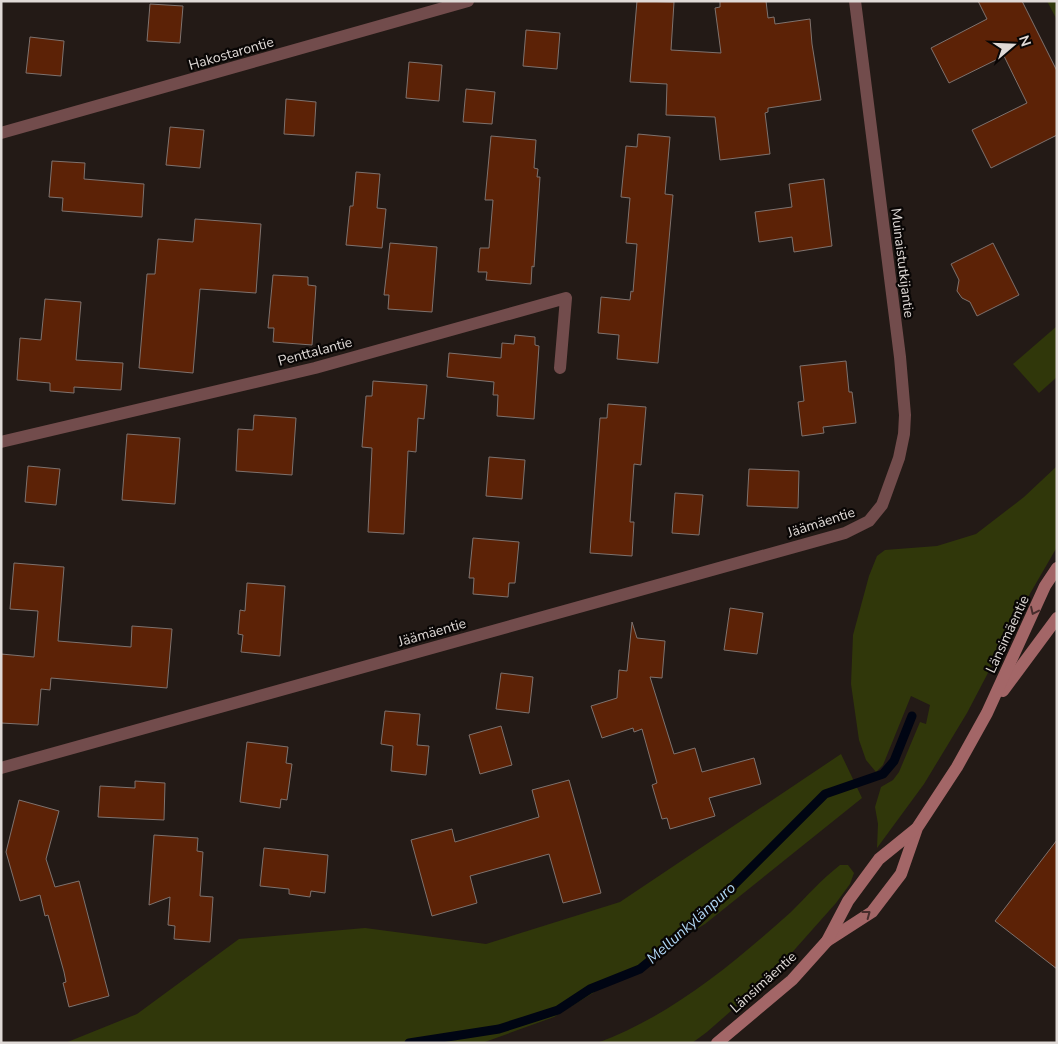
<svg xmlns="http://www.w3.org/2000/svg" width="1058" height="1044" font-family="'Nunito Sans',sans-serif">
  <rect width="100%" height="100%" fill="#231a16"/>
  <g fill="#30370a">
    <polygon points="1047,1 1057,1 1057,20"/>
    <polygon points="1057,326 1057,377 1039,393 1013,364"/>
    <polygon points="1057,466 1057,547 1024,604 967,713 924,784 877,848 878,824 875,807 881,787 893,780 899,772 920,722 926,724 930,705 911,696 883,765 876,772 866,760 859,740 851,684 853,635 869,576 877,556 885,550 937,546 976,534 1024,497"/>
    <polygon points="841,754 862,798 705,924 554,1017 482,1043 65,1043 137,1014 239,939 365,928 486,944 620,902"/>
    <path d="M 840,865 L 848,865 L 854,873 L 850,884 L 836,903 L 772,975 L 707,1032 L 692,1043 L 597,1043 C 671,1016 733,964 791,912 C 807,896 822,879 840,865 Z"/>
  </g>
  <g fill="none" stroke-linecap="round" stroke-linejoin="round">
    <polyline stroke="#000513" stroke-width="9" points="409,1043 499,1029 558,1010 590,989 640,969 697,922 825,794 883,774 894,761 912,716"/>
  </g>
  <g fill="#5c2206" stroke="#7e726e">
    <polygon points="637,1 674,2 671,50 721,53 715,8 720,7 720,1 766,1 768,18 774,17 775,24 810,19 812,44 821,100 768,108 768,112 765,113 770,154 720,160 715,117 666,115 667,84 630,82"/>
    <polygon points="978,1 1022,1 1057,71 1057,135 991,168 972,130 1027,103 1004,56 949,83 931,48 987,19"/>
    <polygon points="150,4 183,6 180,43 147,41"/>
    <polygon points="526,30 560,33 557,69 523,66"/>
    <polygon points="30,37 64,41 61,76 26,73"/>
    <polygon points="409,62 442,65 439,101 406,98"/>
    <polygon points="466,89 495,92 492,124 463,122"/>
    <polygon points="286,99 316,102 314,136 284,134"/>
    <polygon points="170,127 204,130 200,168 166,165"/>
    <polygon points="638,134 670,137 665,194 673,195 658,363 617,359 619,335 598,333 601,297 630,300 631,291 633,292 637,244 626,243 630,198 621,197 626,146 637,147"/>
    <polygon points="491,136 536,140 534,168 538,169 537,177 540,177 534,267 532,266 531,284 486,280 487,272 478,272 480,248 489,248 493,200 485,200"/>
    <polygon points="52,161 85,163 84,179 144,184 142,217 62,211 63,198 49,197"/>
    <polygon points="356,172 380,174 377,208 386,209 382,248 346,245 350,206 353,206"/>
    <polygon points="824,179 832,246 794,252 792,237 759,242 755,212 792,207 789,184"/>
    <polygon points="195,219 261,224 256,293 200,289 193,373 139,368 147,274 155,274 158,239 193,242"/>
    <polygon points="390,243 437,247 432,312 388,309 389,295 384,295"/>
    <polygon points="993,243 1019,295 977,316 970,302 962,298 957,291 959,280 951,264"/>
    <polygon points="273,275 308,277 308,285 316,286 312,345 273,342 274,328 268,328"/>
    <polygon points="45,299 81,302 76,360 123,363 121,390 74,387 74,393 50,391 50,383 17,380 20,338 41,340"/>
    <polygon points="515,335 535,337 535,345 539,346 534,419 497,416 498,395 493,395 494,382 447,377 449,353 501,358 502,343 514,344"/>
    <polygon points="846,361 849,392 852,392 856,423 823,427 824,433 802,436 798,402 804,401 800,366"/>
    <polygon points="373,381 427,385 424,419 418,418 416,452 408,451 404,534 368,532 372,448 362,447 366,396 372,396"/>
    <polygon points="608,404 646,407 641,465 634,464 630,522 634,522 632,556 590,553 600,418 607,418"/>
    <polygon points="254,415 296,418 292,475 236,471 238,429 253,430"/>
    <polygon points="127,434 180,438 175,504 122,500"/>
    <polygon points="489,457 525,460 522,499 486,496"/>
    <polygon points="28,466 60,469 56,505 25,502"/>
    <polygon points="749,469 799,471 798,508 747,506"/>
    <polygon points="675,493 703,495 699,535 672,533"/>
    <polygon points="473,538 519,542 515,583 509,583 508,597 473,594 474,578 469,578"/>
    <polygon points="14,563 64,567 58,641 131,647 132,626 172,629 167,688 51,678 50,690 41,689 38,725 1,723 1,654 34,657 38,611 10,609"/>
    <polygon points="247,583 285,586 280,656 241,652 243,635 238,634 240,610 245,611"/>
    <polygon points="730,608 763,613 757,654 724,650"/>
    <polygon points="632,622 637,638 665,641 662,678 650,677 674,754 695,748 702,772 754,758 761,784 709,798 715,816 670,829 667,818 662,819 652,785 657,783 642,729 634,732 633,728 602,738 591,706 617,698 619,670 627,671"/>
    <polygon points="501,673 533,677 529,713 496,709"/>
    <polygon points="385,711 420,714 417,745 429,746 426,775 391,771 393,746 381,744"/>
    <polygon points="501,726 512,765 480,774 469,735"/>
    <polygon points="247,742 288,747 286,763 292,764 287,800 281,799 280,808 240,802"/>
    <polygon points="569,780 601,893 563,903 549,854 470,876 477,903 432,916 411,840 452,829 455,842 539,817 532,790"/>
    <polygon points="135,781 165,783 164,820 98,817 100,786 135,788"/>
    <polygon points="19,800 59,811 46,859 55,887 79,881 109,996 69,1007 63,983 66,982 64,972 48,915 45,916 40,895 20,901 6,852"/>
    <polygon points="154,835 198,838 197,851 203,852 200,896 213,897 210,942 174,939 175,926 168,925 170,897 149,905"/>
    <polygon points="1057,840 1057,969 995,921"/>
    <polygon points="264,848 328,855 325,893 311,891 310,897 289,894 289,889 260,886"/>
  </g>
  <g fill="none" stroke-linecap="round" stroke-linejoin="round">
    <g stroke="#724c4c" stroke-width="12">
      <polyline points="1,133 468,1"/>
      <polyline points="1,442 315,368 566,298 560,368"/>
      <polyline points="1,768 845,533 869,521 882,505 899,458 904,434 905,415 900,357 855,1"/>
    </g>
    <g stroke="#a36667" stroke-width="12">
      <polyline points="1003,691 1057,618"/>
      <polyline points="827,941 872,912 901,874 917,828 957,767 987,713 1045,586 1057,568"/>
      <polyline points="717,1043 792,980 827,941 848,901 879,859 916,829"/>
    </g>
  </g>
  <defs><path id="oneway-chevron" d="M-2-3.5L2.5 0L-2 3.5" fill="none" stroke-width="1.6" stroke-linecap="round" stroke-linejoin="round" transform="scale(1.25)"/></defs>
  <g stroke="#472c2c">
    <use href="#oneway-chevron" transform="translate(1034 611) rotate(115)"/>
    <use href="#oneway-chevron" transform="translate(867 914) rotate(-37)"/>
  </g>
  <g text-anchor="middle" stroke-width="4.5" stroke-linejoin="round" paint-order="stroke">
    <g font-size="14" fill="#e0dad7" stroke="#090605">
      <text transform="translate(231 53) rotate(-16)" y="5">Hakostarontie</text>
      <text transform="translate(903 263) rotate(83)" y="5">Muinaistutkijantie</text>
      <text transform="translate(315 351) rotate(-15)" y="5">Penttalantie</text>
      <text transform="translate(821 522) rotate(-18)" y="5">Jäämäentie</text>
      <text transform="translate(432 632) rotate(-16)" y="5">Jäämäentie</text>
      <text transform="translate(1007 634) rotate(-65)" y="5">Länsimäentie</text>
      <text transform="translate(763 982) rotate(-42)" y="5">Länsimäentie</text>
    </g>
    <g font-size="15" font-style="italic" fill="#afd5f3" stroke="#090605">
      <text transform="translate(691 923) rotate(-42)" y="5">Mellunkylänpuro</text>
    </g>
  </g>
  <rect width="1058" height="1044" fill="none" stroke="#e0dad7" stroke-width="5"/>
  <g transform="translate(1013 45) rotate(71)" stroke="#090605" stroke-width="4" paint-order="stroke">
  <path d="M0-4L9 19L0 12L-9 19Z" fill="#e0dad7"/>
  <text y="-8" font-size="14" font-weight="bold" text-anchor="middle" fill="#e0dad7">N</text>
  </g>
</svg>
